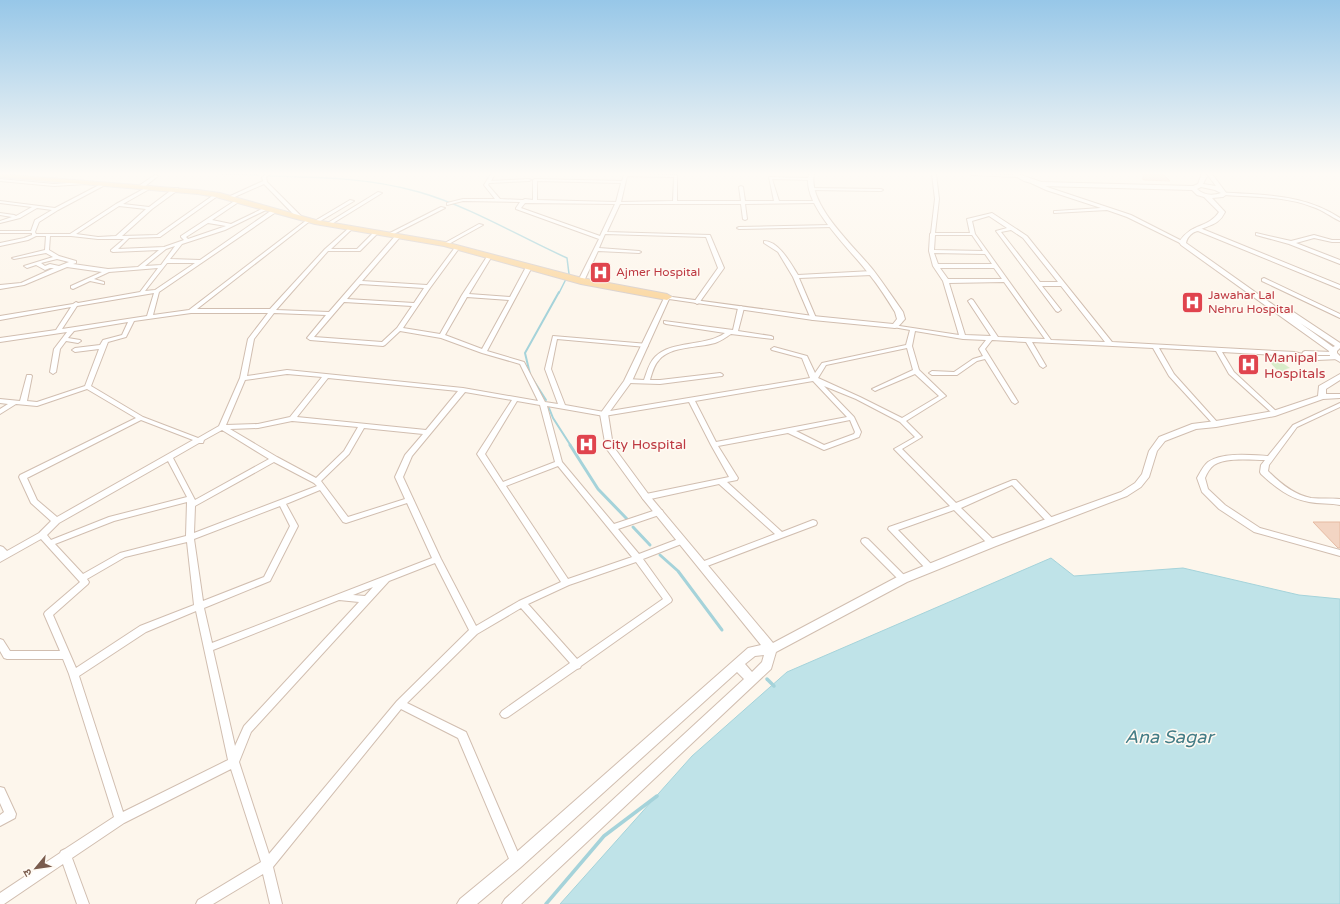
<svg xmlns="http://www.w3.org/2000/svg" width="1340" height="904" font-family="'Varela Round','Noto Sans Devanagari',sans-serif">
  <rect width="100%" height="100%" fill="#fdf6ec"/>
  <polygon fill="#d8ecc9" points="1264,356 1284,364 1290,368 1286,369 1295,375 1280,373"/>
  <polygon fill="#bfe3e8" stroke="#a5d3da" points="1051,558 1074,576 1183,568 1299,595 1340,599 1340,904 560,904 692,756 787,672"/>
  <g fill="none" stroke-linecap="round" stroke-linejoin="round">
    <g stroke="#a5d3da" stroke-width="1.5">
      <polyline points="219,174 259,175"/>
      <path d="M 268,176 C 319,177 370,178 419,192 C 471,207 518,236 567,258 L 569,274"/>
      <polyline points="559,293 566,279"/>
    </g>
    <g stroke="#a5d3da" stroke-width="2">
      <polyline points="530,374 525,353 559,292"/>
      <polyline points="532,378 546,400"/>
      <polyline points="549,408 553,418 571,446"/>
    </g>
    <g stroke="#a5d3da" stroke-width="3">
      <polyline points="570,445 598,489 627,519"/>
      <polyline points="633,527 650,545"/>
      <polyline points="660,555 678,571 722,630"/>
    </g>
    <g stroke="#a5d3da" stroke-width="3.5">
      <polyline points="767,679 774,686"/>
      <polyline points="546,904 604,836 657,796"/>
    </g>
  </g>
  <g fill="#f3d5c3" stroke="#e6bba3">
    <polygon points="1143,174 1163,174 1170,181 1143,180"/>
    <polygon points="1313,522 1340,522 1340,548 1338,548"/>
  </g>
  <g fill="none" stroke-linecap="round" stroke-linejoin="round">
    <defs>
      <g id="minor">
        <polygon points="266,174 270,174 266,177 267,182 302,217 302,219 298,219 264,184 230,199 226,198 263,181 262,177"/>
        <path d="M 491,174 L 495,174 L 491,181 L 529,179 L 531,180 L 529,181 L 489,183 L 488,185 L 500,199 L 523,200 L 525,199 L 533,200 L 533,180 L 535,179 L 622,181 L 624,174 L 628,174 L 677,175 L 677,201 L 741,201 L 739,187 L 741,186 L 743,187 L 745,201 L 774,201 L 769,177 L 809,178 L 811,179 L 810,180 L 772,179 L 779,201 L 816,201 L 818,202 L 816,203 L 745,204 L 747,219 L 745,220 L 743,219 L 741,204 L 620,204 L 607,232 L 710,235 L 724,268 L 699,303 L 697,304 L 694,302 L 718,268 L 706,237 L 605,234 L 599,248 L 639,251 L 641,252 L 639,253 L 598,251 L 584,281 L 581,283 L 579,282 L 578,281 L 599,239 L 516,209 L 516,208 L 520,202 L 463,201 L 447,205 L 447,203 L 463,199 L 495,199 L 484,185 ZM 627,176 L 674,177 L 673,201 L 621,202 ZM 537,181 L 621,183 L 616,202 L 537,200 ZM 525,203 L 615,204 L 600,236 L 521,208 Z"/>
        <path d="M 932,174 L 936,174 L 939,199 L 935,233 L 970,233 L 967,219 L 992,213 L 1027,236 L 1112,342 L 1295,352 L 1302,354 L 1303,352 L 1305,351 L 1333,352 L 1336,354 L 1335,355 L 1310,355 L 1317,356 L 1338,356 L 1340,357 L 1340,359 L 1317,360 L 1295,356 L 1222,352 L 1234,372 L 1277,412 L 1278,413 L 1277,414 L 1273,414 L 1229,374 L 1216,351 L 1159,348 L 1174,374 L 1218,423 L 1219,424 L 1218,425 L 1214,425 L 1169,376 L 1153,348 L 1032,342 L 1046,366 L 1043,368 L 1040,366 L 1026,342 L 992,340 L 985,349 L 1018,402 L 1015,404 L 1012,402 L 985,359 L 977,361 L 957,375 L 932,375 L 929,373 L 932,371 L 954,372 L 973,359 L 983,356 L 979,349 L 986,340 L 963,339 L 915,331 L 912,346 L 919,370 L 946,396 L 906,421 L 922,437 L 902,449 L 956,503 L 1013,480 L 1016,480 L 1055,521 L 1054,523 L 1048,523 L 1012,485 L 961,508 L 995,541 L 996,543 L 995,545 L 989,545 L 954,510 L 898,530 L 933,566 L 934,568 L 933,570 L 930,571 L 927,570 L 888,529 L 889,527 L 950,506 L 894,449 L 915,437 L 900,422 L 856,399 L 824,386 L 854,417 L 861,432 L 859,437 L 824,450 L 788,433 L 718,446 L 738,478 L 737,480 L 727,482 L 782,532 L 813,520 L 816,521 L 817,523 L 816,525 L 702,568 L 699,567 L 698,565 L 699,563 L 775,534 L 719,484 L 646,500 L 643,499 L 642,497 L 643,495 L 646,494 L 729,477 L 711,445 L 689,402 L 604,416 L 547,406 L 562,462 L 614,524 L 656,510 L 662,510 L 663,512 L 662,514 L 618,529 L 639,554 L 681,538 L 684,539 L 685,541 L 684,543 L 643,559 L 671,598 L 672,600 L 671,602 L 581,666 L 580,668 L 577,669 L 508,717 L 505,718 L 502,717 L 500,714 L 502,711 L 570,663 L 521,608 L 477,634 L 407,703 L 466,732 L 522,862 L 520,866 L 516,868 L 512,866 L 458,738 L 401,709 L 273,867 L 282,904 L 270,904 L 263,874 L 213,904 L 196,904 L 198,900 L 261,862 L 231,769 L 124,823 L 72,858 L 89,904 L 77,904 L 63,864 L 4,904 L 0,904 L 0,893 L 60,853 L 61,851 L 65,849 L 114,817 L 69,674 L 63,659 L 7,659 L 4,658 L 0,651 L 0,639 L 3,640 L 10,651 L 60,651 L 44,614 L 45,612 L 80,582 L 41,539 L 0,562 L 0,546 L 3,547 L 7,551 L 39,533 L 51,521 L 31,503 L 19,477 L 20,475 L 136,418 L 87,389 L 37,406 L 16,404 L 0,414 L 0,409 L 8,404 L 0,403 L 0,399 L 20,401 L 27,375 L 31,375 L 32,376 L 27,401 L 37,402 L 85,386 L 99,349 L 75,352 L 72,350 L 75,348 L 100,345 L 103,340 L 122,335 L 128,322 L 74,331 L 68,338 L 80,340 L 81,341 L 78,343 L 66,341 L 60,349 L 56,372 L 53,374 L 50,372 L 54,349 L 67,332 L 0,342 L 0,338 L 56,330 L 71,307 L 0,320 L 0,316 L 73,304 L 76,302 L 78,303 L 140,292 L 158,268 L 109,272 L 94,279 L 104,282 L 104,284 L 90,281 L 73,289 L 71,288 L 71,286 L 102,272 L 67,267 L 24,285 L 0,289 L 0,285 L 21,283 L 54,268 L 50,268 L 45,270 L 36,265 L 27,268 L 24,266 L 53,257 L 46,253 L 14,259 L 12,258 L 45,250 L 46,236 L 36,236 L 28,240 L 0,246 L 0,243 L 24,238 L 32,235 L 32,233 L 0,233 L 0,231 L 31,231 L 35,220 L 52,210 L 37,208 L 20,218 L 0,223 L 0,221 L 12,217 L 0,215 L 0,213 L 14,215 L 16,216 L 32,207 L 0,203 L 0,201 L 55,208 L 101,184 L 103,184 L 103,186 L 58,210 L 39,222 L 35,232 L 36,234 L 70,234 L 116,204 L 149,186 L 153,187 L 123,204 L 149,207 L 174,188 L 178,188 L 178,190 L 152,209 L 122,236 L 157,235 L 215,194 L 219,195 L 160,237 L 129,238 L 118,249 L 164,247 L 184,240 L 181,237 L 181,236 L 236,200 L 240,201 L 212,220 L 231,224 L 264,208 L 268,209 L 225,230 L 182,244 L 170,259 L 200,260 L 272,210 L 276,210 L 276,212 L 159,292 L 153,315 L 189,310 L 308,219 L 310,219 L 310,221 L 197,309 L 270,309 L 325,249 L 350,227 L 352,227 L 352,229 L 331,249 L 357,249 L 374,232 L 378,233 L 360,251 L 328,251 L 276,310 L 329,312 L 396,235 L 398,235 L 400,236 L 400,237 L 362,281 L 427,285 L 456,246 L 460,247 L 430,288 L 403,328 L 440,334 L 462,295 L 488,255 L 492,256 L 469,294 L 510,297 L 526,267 L 531,266 L 532,267 L 487,351 L 524,362 L 545,402 L 558,404 L 545,369 L 553,336 L 648,344 L 648,346 L 646,347 L 557,339 L 551,369 L 565,405 L 604,412 L 810,378 L 802,358 L 772,350 L 771,349 L 774,347 L 807,356 L 815,373 L 822,363 L 906,345 L 910,330 L 893,327 L 893,325 L 959,335 L 943,281 L 933,266 L 929,251 L 930,235 L 930,234 L 931,233 L 935,199 ZM 119,206 L 146,209 L 116,236 L 98,237 L 76,234 ZM 989,216 L 1007,228 L 996,231 L 1056,311 L 1058,312 L 1061,310 L 1042,286 L 1061,286 L 1105,342 L 1051,340 L 975,234 L 972,221 ZM 208,223 L 226,226 L 188,239 L 186,237 ZM 1011,230 L 1023,238 L 1058,282 L 1040,282 L 1001,232 ZM 935,235 L 972,235 L 983,251 L 934,250 ZM 50,236 L 71,236 L 98,239 L 124,239 L 111,250 L 111,251 L 113,252 L 159,250 L 138,267 L 108,269 L 73,264 L 76,263 L 76,261 L 59,256 L 49,250 ZM 175,246 L 161,265 L 145,266 L 166,249 ZM 934,253 L 985,254 L 992,264 L 938,264 ZM 57,259 L 69,262 L 59,266 L 50,264 L 45,266 L 41,263 ZM 167,263 L 195,263 L 155,290 L 145,291 ZM 940,268 L 994,268 L 1002,279 L 948,279 ZM 1004,282 L 1045,339 L 998,337 L 973,300 L 971,299 L 968,301 L 991,336 L 965,335 L 949,283 ZM 360,284 L 424,288 L 414,303 L 347,299 ZM 154,293 L 147,316 L 62,329 L 77,306 ZM 467,297 L 509,300 L 482,349 L 445,335 ZM 344,302 L 412,306 L 397,328 L 382,342 L 314,337 ZM 191,313 L 268,313 L 248,339 L 240,378 L 219,426 L 198,438 L 143,417 L 91,386 L 108,342 L 126,337 L 134,321 ZM 274,313 L 326,315 L 307,338 L 310,340 L 383,346 L 385,345 L 400,331 L 441,338 L 482,353 L 520,364 L 538,401 L 463,388 L 287,370 L 247,376 L 254,339 ZM 907,348 L 913,370 L 872,389 L 875,391 L 877,390 L 915,374 L 939,396 L 902,418 L 860,397 L 818,378 L 826,365 ZM 287,374 L 322,377 L 290,417 L 258,424 L 226,425 L 245,380 ZM 328,378 L 458,391 L 426,430 L 297,417 ZM 813,381 L 847,417 L 716,442 L 695,401 ZM 465,392 L 512,400 L 477,454 L 561,582 L 519,601 L 476,626 L 441,559 L 403,477 L 412,456 ZM 517,401 L 540,405 L 555,462 L 503,482 L 485,454 ZM 141,420 L 193,440 L 57,517 L 37,500 L 27,478 ZM 850,420 L 855,432 L 854,434 L 824,445 L 796,431 ZM 292,421 L 358,427 L 344,451 L 316,478 L 277,457 L 230,429 L 258,428 ZM 364,428 L 423,434 L 405,455 L 395,477 L 405,499 L 348,517 L 321,481 L 349,454 ZM 222,430 L 269,459 L 195,500 L 173,458 L 199,443 L 203,443 L 204,440 ZM 168,461 L 187,497 L 109,517 L 51,540 L 47,535 L 59,523 ZM 274,462 L 314,483 L 317,486 L 194,533 L 195,506 ZM 558,466 L 632,557 L 568,579 L 506,486 ZM 320,490 L 343,522 L 346,523 L 407,503 L 432,558 L 212,643 L 204,608 L 270,581 L 298,526 L 286,504 ZM 187,502 L 186,536 L 120,553 L 83,574 L 55,544 L 114,521 ZM 280,506 L 290,526 L 264,577 L 203,601 L 194,539 ZM 187,542 L 194,605 L 140,626 L 76,668 L 53,615 L 88,584 L 89,582 L 87,579 L 125,557 ZM 636,562 L 663,599 L 577,659 L 528,604 L 569,585 ZM 435,563 L 469,630 L 397,701 L 269,854 L 239,762 L 251,732 L 389,581 ZM 373,587 L 365,596 L 353,595 ZM 339,600 L 359,602 L 244,726 L 235,746 L 213,650 ZM 196,611 L 228,760 L 123,812 L 79,676 L 146,632 Z"/>
        <polygon points="970,174 1019,175 1021,176 1019,177 972,175"/>
        <polygon points="155,175 158,176 144,187 140,187 140,185"/>
        <polygon points="0,179 54,184 85,182 87,183 85,184 54,186 0,181"/>
        <polygon points="1031,181 1033,181 1050,188 1131,215 1184,242 1180,243 1127,217 1107,210 1054,213 1054,211 1056,211 1101,208 1046,190 1031,183"/>
        <polygon points="810,188 881,189 883,190 881,191 812,190 810,190"/>
        <polygon points="378,192 382,193 330,225 326,224"/>
        <path d="M 1222,193 C 1232,192 1241,194 1251,194 C 1283,196 1313,200 1340,218 L 1340,221 C 1331,217 1323,210 1313,207 C 1285,196 1253,197 1224,195 L 1222,194 Z"/>
        <polygon points="350,200 354,201 317,223 313,222"/>
        <polygon points="441,207 445,208 390,236 386,235"/>
        <polygon points="479,224 483,225 447,245 443,244"/>
        <polygon points="831,225 833,225 833,227 739,229 737,228 739,227"/>
        <polygon points="1196,228 1200,228 1340,285 1340,289 1198,231 1192,232 1190,231"/>
        <polygon points="1256,233 1291,241 1314,235 1332,240 1340,240 1340,242 1332,242 1314,238 1296,243 1340,260 1340,264 1289,244 1256,235"/>
        <path d="M 764,241 C 779,241 791,264 798,275 L 872,271 L 875,273 L 872,275 L 799,278 L 816,318 L 813,320 L 811,319 L 793,277 L 778,252 L 764,243 Z"/>
        <polygon points="1264,278 1340,314 1340,318 1262,281 1262,279"/>
        <path d="M 741,306 L 744,308 L 738,331 L 771,336 L 773,337 L 773,339 L 731,334 C 726,337 721,341 715,343 C 698,348 670,346 659,360 C 654,365 652,373 650,380 L 660,380 L 720,373 L 722,374 L 723,375 L 722,376 L 660,384 L 628,383 L 625,381 L 628,379 L 644,380 C 647,372 649,363 655,357 C 671,340 705,347 725,333 L 666,324 L 664,323 L 664,321 L 733,330 L 738,308 Z"/>
        <path d="M 1340,403 L 1340,407 L 1297,427 L 1269,465 L 1268,471 C 1280,483 1294,495 1311,498 C 1321,499 1330,498 1340,499 L 1340,505 C 1330,503 1319,504 1309,502 C 1290,499 1275,487 1261,474 L 1260,472 L 1261,465 L 1265,460 C 1251,460 1226,457 1214,465 C 1210,468 1207,473 1205,478 L 1208,489 L 1225,505 L 1260,528 L 1340,550 L 1340,556 L 1254,532 L 1219,509 L 1202,492 L 1197,478 C 1200,473 1203,466 1208,462 C 1222,452 1252,455 1268,456 L 1293,425 Z"/>
        <polygon points="865,538 868,539 906,577 907,579 906,581 903,582 900,581 862,543 861,541 862,539"/>
        <polygon points="0,787 4,788 16,814 15,818 0,826 0,815 4,812 0,803"/>
      </g>
      <g id="tertiary">
        <path d="M 809,174 L 814,174 C 807,205 856,248 874,271 C 884,284 893,298 903,312 L 905,319 C 902,322 899,327 895,328 L 813,320 L 669,299 L 632,381 L 608,414 L 613,446 L 649,495 L 773,643 L 899,576 L 988,540 L 1121,492 L 1135,483 L 1142,474 L 1149,451 L 1159,437 L 1192,424 L 1216,421 L 1273,411 L 1318,396 L 1319,386 L 1340,374 L 1340,380 L 1326,389 L 1326,394 L 1340,394 L 1340,398 L 1323,399 L 1275,416 L 1216,427 L 1196,429 L 1165,441 L 1157,451 L 1149,477 L 1141,487 L 1127,496 L 996,546 L 907,582 L 776,652 L 771,669 L 521,904 L 502,904 L 505,899 L 744,679 L 737,672 L 521,867 L 477,904 L 457,904 L 460,899 L 511,857 L 748,648 L 761,645 L 643,499 L 606,448 L 600,414 L 624,381 L 665,296 L 813,316 L 893,324 L 897,319 L 895,312 C 887,299 879,286 869,274 C 852,251 800,204 809,174 ZM 764,655 L 762,662 L 752,672 L 745,664 L 755,656 Z"/>
        <path d="M 1012,174 C 1019,173 1034,180 1042,182 L 1193,186 L 1198,184 L 1201,176 L 1201,174 L 1205,174 L 1207,176 L 1203,184 L 1216,186 L 1207,174 L 1212,174 L 1227,194 L 1223,197 L 1212,198 L 1225,212 C 1223,216 1221,219 1217,222 C 1207,229 1189,229 1186,243 L 1282,311 L 1286,309 L 1289,309 L 1340,343 L 1340,348 L 1337,351 L 1337,353 L 1340,356 L 1340,362 L 1330,356 L 1329,351 L 1181,245 L 1179,242 C 1191,223 1209,228 1219,212 L 1204,197 L 1197,195 L 1192,190 L 1042,186 L 1024,181 ZM 1201,187 L 1215,190 L 1221,193 C 1212,196 1203,195 1197,189 ZM 1300,323 L 1335,346 L 1333,347 Z"/>
      </g>
      <polygon id="primary" points="0,174 198,190 220,193 316,220 445,242 582,278 667,294 672,297 667,300 581,284 444,246 315,224 216,197 198,194 0,177"/>
    </defs>
    <use href="#minor" stroke="#d1beb0" stroke-width="2"/>
    <use href="#tertiary" stroke="#d1beb0" stroke-width="2"/>
    <use href="#primary" stroke="#dad1cd" stroke-width="2"/>
    <use href="#minor" fill="#fff" fill-rule="evenodd"/>
    <use href="#tertiary" fill="#fff" fill-rule="evenodd"/>
    <use href="#primary" fill="#fbd9a5" fill-rule="evenodd"/>
  </g>
  <linearGradient id="sky" x2="0" y2="1"><stop stop-color="#97c7e8"/><stop offset="0.58" stop-color="#fefbf6"/><stop offset="1" stop-color="#fefbf6" stop-opacity="0"/></linearGradient>
  <rect width="1340" height="300" fill="url(#sky)"/>
  <defs>
    <symbol id="hospital-square" viewBox="-11 -11 22 22"><rect x="-9" y="-9" width="18" height="18" rx="4" fill="#e0444e" stroke="#fffaf3"/><path d="M-5-5h3v3.5h4V-5h3V5h-3V1.5h-4V5h-3Z" fill="#fff"/></symbol>
  </defs>
  <g fill-rule="evenodd">
    <use href="#hospital-square" x="588" y="260" width="25" height="25"/>
    <use href="#hospital-square" x="1180" y="290" width="25" height="25"/>
    <use href="#hospital-square" x="1236" y="352" width="25" height="25"/>
    <use href="#hospital-square" x="574" y="432" width="25" height="25"/>
  </g>
  <g text-anchor="middle" stroke-width="3" stroke-linejoin="round" paint-order="stroke">
    <g font-size="12" fill="#be3a42" stroke="#fffaf3" text-anchor="start">
      <text x="616" y="276">Ajmer Hospital</text>
      <text x="1208" y="299">Jawahar Lal<tspan x="1208" dy="14">Nehru Hospital</tspan></text>
    </g>
    <g font-size="14" fill="#be3a42" stroke="#fffaf3" text-anchor="start">
      <text x="1264" y="362">Manipal<tspan x="1264" dy="16">Hospitals</tspan></text>
      <text x="602" y="449">City Hospital</text>
    </g>
    <g font-size="18" font-style="italic" fill="#437c86" stroke="#fffaf3">
      <text x="1169" y="743">Ana Sagar</text>
    </g>
  </g>
  <g transform="translate(36 868) rotate(241)" stroke="#fffaf3" stroke-width="3" paint-order="stroke">
  <path d="M0-3L7 15L0 10L-7 15Z" fill="#7a5c4d"/>
  <text y="-6" font-size="11" font-weight="bold" text-anchor="middle" fill="#7a5c4d">उ</text>
  </g>
</svg>
